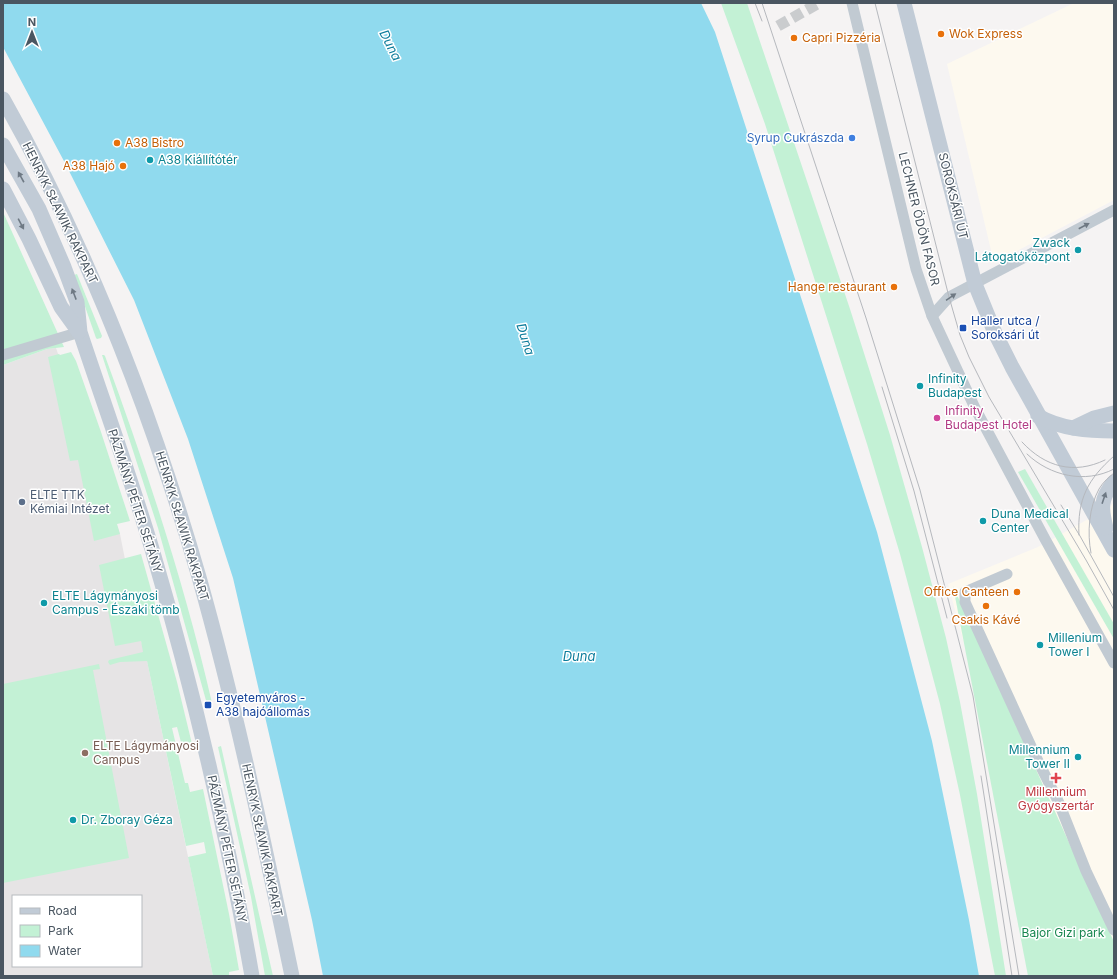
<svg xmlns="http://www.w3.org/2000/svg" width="1117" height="979" font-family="Inter,sans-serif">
  <rect width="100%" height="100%" fill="#f5f3f3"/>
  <g fill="#fdf9ef">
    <polygon points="1074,3 1114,3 1114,200 994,263 947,64"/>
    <polygon points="1114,502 1114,976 978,695 948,584 1038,547 1110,507"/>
  </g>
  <path fill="#e6e4e5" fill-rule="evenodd" d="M 56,348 L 120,534 L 141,641 L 147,661 L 213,976 L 3,976 L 3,365 L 47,349 ZM 13,896 L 141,896 L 141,966 L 13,966 Z"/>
  <g fill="#c3f1d5">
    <polygon points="721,3 747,3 850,309 890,435 922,547 946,638 960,702 977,794 1006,976 995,976 960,795 940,704 900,554 867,444 765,124"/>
    <polygon points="3,212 64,347 47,349 3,365"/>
    <polygon points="77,274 102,336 101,338 97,339 96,338 74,275"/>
    <polygon points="71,352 76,361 101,432 130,521 117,524 120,534 94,541 78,460 70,461 48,357 59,354 60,355"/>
    <path d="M 102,355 L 104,355 L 105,356 C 147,470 185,585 212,703 L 207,704 L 158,528 Z"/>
    <polygon points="1025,469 1114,624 1114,639 1018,472"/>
    <polygon points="141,554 177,682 192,744 182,746 177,727 172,728 185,783 188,783 190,792 203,789 229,914 239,970 229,972 229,976 213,976 188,857 206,853 204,842 186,846 147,661 120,662 110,665 108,662 109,660 143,652 141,641 115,646 99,565"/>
    <polygon points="953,586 1114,942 1114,976 1028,976"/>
    <polygon points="99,664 100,669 93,670 129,858 3,883 3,684"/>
    <polygon points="221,746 273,976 265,976 251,897 218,747"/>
  </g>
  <polygon fill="#90daee" points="3,3 701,3 715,32 877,532 932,741 969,920 979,976 323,976 312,920 233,578 188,439 134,300 65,163 3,47"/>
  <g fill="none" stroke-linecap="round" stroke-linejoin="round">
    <polyline stroke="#caccce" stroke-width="11" stroke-dasharray="11 5.5" stroke-linecap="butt" points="778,26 819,3"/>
    <g stroke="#c1cad2" stroke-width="11">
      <polyline points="852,3 916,269 932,316 975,408 1045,539 1114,663"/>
      <polyline points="932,316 949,297 1114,210"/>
      <polyline points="3,355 80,332"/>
      <polyline points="1007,574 965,592 965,602 1035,755 1059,803 1086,871 1114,930"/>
    </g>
    <g stroke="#c1cbd6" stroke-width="15">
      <polyline points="904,3 975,284 995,333 1012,367 1114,550"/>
      <path d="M 3,99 C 88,249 151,411 199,577 C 236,708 264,842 292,976"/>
      <path d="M 3,145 L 39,209 L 64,267 L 77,302 L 80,332 C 104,404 130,476 152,549 C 193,689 227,832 252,976"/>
      <polyline points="3,189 29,239 61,307 79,332"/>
      <path d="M 1038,416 C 1061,429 1088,431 1114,431"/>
      <polyline points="1073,428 1094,418 1114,413"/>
      <path d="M 1106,528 C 1101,508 1100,499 1114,482"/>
    </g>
    <g stroke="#b5b8bd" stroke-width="1">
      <polyline points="755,3 762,21"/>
      <polyline points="762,3 866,318 920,490 973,696 1019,976"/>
      <polyline points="875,3 949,297 960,335 969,357 989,397 1086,560 1114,610"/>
      <polyline points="882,387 914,491 947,618"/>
      <path d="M 1022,442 C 1045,467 1074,475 1105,460"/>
      <path d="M 1027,454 C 1050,476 1085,484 1114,469"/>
      <polyline points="1061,505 1080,536 1114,597"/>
      <path d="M 1079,535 C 1077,499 1088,479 1114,456"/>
      <path d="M 1091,553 C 1087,533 1089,507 1099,489 C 1103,482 1109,477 1114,473"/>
      <polyline points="981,776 1012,976"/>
    </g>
  </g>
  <defs><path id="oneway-solid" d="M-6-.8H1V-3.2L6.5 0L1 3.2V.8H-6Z"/></defs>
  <g fill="#6e7984">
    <use href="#oneway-solid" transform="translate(21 177) rotate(-119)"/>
    <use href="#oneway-solid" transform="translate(21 224) rotate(62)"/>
    <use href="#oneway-solid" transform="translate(74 294) rotate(-111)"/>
    <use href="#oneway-solid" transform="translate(1104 498) rotate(-71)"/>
  </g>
  <g fill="#6e7983">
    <use href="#oneway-solid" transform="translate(1084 226) rotate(-28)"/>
    <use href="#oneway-solid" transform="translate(951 297) rotate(-34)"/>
  </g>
  <g fill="#e8710a" stroke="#fff" stroke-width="1.5">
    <circle cx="941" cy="34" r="4"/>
    <circle cx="794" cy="38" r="4"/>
    <circle cx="117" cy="143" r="4"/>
    <circle cx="123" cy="166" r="4"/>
    <circle cx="894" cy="287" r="4"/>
    <circle cx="1017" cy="592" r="4"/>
    <circle cx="986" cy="606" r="4"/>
  </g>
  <circle fill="#3f7fe0" stroke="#fff" stroke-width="1.5" cx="852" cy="138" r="4"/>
  <g fill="#0f9aa8" stroke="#fff" stroke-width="1.5">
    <circle cx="150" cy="160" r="4"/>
    <circle cx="1078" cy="250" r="4"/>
    <circle cx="920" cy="386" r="4"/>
    <circle cx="983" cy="521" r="4"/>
    <circle cx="44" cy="603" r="4"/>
    <circle cx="1040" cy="645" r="4"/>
    <circle cx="1078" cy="757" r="4"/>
    <circle cx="73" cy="820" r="4"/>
  </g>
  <g fill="#1a4fb4" stroke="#fff" stroke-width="1.5">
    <rect x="959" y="324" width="8" height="8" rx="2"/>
    <rect x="204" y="701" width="8" height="8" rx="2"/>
  </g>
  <circle fill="#d1479c" stroke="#fff" stroke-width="1.5" cx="937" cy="418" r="4"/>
  <circle fill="#5c6f8a" stroke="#fff" stroke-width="1.5" cx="22" cy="502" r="4"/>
  <circle fill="#8d6e63" stroke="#fff" stroke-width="1.5" cx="85" cy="753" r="4"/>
  <path fill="#e0444e" stroke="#fff" stroke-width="1.5" d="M1054 772h4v4h4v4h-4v4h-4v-4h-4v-4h4z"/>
  <g text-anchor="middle" stroke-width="3" stroke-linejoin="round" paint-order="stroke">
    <g font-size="12" fill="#c56008" stroke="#fff" text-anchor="start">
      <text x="949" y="38">Wok Express</text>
      <text x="802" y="42">Capri Pizzéria</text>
      <text x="125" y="147">A38 Bistro</text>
      <text x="115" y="170" text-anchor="end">A38 Hajó</text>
      <text x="886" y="291" text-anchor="end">Hange restaurant</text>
      <text x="1009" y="596" text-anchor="end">Office Canteen</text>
      <text x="986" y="624" text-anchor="middle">Csakis Kávé</text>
    </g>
    <g font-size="12" fill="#366cbe" stroke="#fff" text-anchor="end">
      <text x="844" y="142">Syrup Cukrászda</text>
    </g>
    <g font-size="12" fill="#0d838f" stroke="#fff" text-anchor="start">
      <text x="158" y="164">A38 Kiállítótér</text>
      <text x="1070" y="247" text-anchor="end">Zwack<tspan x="1070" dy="14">Látogatóközpont</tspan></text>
      <text x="928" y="383">Infinity<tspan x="928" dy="14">Budapest</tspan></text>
      <text x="991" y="518">Duna Medical<tspan x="991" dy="14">Center</tspan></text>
      <text x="52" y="600">ELTE Lágymányosi<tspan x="52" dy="14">Campus - Északi tömb</tspan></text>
      <text x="1048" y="642">Millenium<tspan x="1048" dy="14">Tower I</tspan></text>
      <text x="1070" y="754" text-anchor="end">Millennium<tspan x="1070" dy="14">Tower II</tspan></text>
      <text x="81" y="824">Dr. Zboray Géza</text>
    </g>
    <g font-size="12" fill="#4a5661" stroke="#fff">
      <text transform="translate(953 196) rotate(76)" y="4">SOROKSÁRI ÚT</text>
      <text transform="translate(60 213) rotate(64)" y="4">HENRYK SŁAWIK RAKPART</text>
      <text transform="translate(919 219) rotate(76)" y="4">LECHNER ÖDÖN FASOR</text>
      <text transform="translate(135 501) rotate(72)" y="4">PÁZMÁNY PÉTER SÉTÁNY</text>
      <text transform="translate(182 526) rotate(73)" y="4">HENRYK SŁAWIK RAKPART</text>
      <text transform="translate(262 840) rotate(78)" y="4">HENRYK SŁAWIK RAKPART</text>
      <text transform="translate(227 849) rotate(78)" y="4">PÁZMÁNY PÉTER SÉTÁNY</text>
    </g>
    <g font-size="12" fill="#164399" stroke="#fff" text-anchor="start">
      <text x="971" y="325">Haller utca /<tspan x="971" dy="14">Soroksári út</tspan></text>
      <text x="216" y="702">Egyetemváros -<tspan x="216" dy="14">A38 hajóállomás</tspan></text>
    </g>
    <g font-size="12" fill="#b23c85" stroke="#fff" text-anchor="start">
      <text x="945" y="415">Infinity<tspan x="945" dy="14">Budapest Hotel</tspan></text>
    </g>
    <g font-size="12" fill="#4e5e75" stroke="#fff" text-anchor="start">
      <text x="30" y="499">ELTE TTK<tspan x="30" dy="14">Kémiai Intézet</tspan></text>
    </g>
    <g font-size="12" fill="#785e54" stroke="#fff" text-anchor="start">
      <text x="93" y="750">ELTE Lágymányosi<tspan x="93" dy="14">Campus</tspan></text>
    </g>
    <g font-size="12" fill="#be3a42" stroke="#fff">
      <text x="1056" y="796">Millennium<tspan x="1056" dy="14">Gyógyszertár</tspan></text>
    </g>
    <g font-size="12" fill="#17864f" stroke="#fff">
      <text x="1063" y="937">Bajor Gizi park</text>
    </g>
    <g font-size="13" font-style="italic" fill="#0c7c9b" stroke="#fff">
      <text transform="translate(391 45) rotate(63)" y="5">Duna</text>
      <text transform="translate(526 339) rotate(72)" y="5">Duna</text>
      <text x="579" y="661">Duna</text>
    </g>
  </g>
  <rect width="1117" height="979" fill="none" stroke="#4a5661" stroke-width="8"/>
  <rect x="12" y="895" width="130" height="72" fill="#ffffff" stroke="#b7bbc0"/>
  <rect x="20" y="908" width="20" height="6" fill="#c1cbd6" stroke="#b7bbc0"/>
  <text x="48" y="915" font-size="12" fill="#4a5661">Road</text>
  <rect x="20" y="925" width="20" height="12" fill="#c3f1d5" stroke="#b7bbc0"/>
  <text x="48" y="935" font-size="12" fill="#4a5661">Park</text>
  <rect x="20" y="945" width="20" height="12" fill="#90daee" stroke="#b7bbc0"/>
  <text x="48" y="955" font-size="12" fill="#4a5661">Water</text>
  <g transform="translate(32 32)" stroke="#ffffff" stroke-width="3" paint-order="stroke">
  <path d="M0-3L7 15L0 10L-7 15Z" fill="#4a5661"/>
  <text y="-6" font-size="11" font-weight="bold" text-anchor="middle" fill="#4a5661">N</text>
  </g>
</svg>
